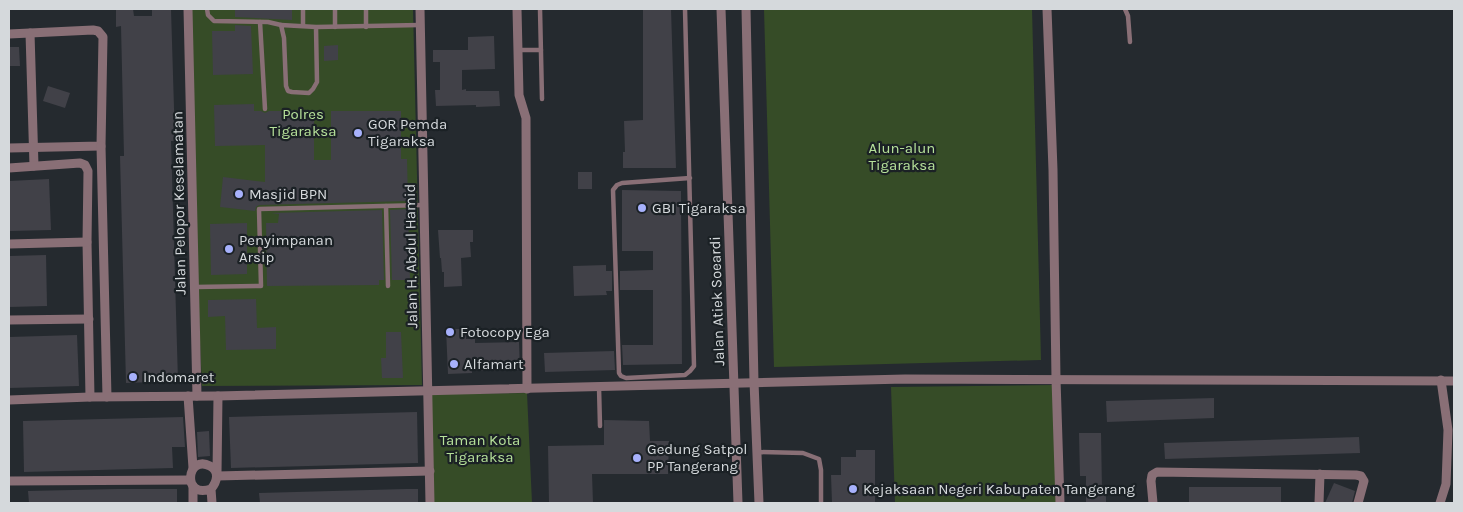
<svg xmlns="http://www.w3.org/2000/svg" width="1463" height="512" font-family="Karla,sans-serif">
  <rect width="100%" height="100%" fill="#252a2f"/>
  <g fill="#364c27">
    <polygon points="186,9 413,9 422,385 202,386 188,83"/>
    <polygon points="764,9 1032,9 1041,360 774,367"/>
    <polygon points="1053,385 1057,503 895,503 891,387"/>
    <polygon points="527,393 532,503 431,503 429,394"/>
  </g>
  <g fill="#414148">
    <polygon points="116,9 133,9 134,16 152,16 152,9 171,9 175,141 171,141 178,381 126,383 120,156 124,156 121,26 116,27"/>
    <polygon points="235,9 292,9 292,20 235,17"/>
    <polygon points="643,9 671,9 676,168 623,168 623,152 625,152 624,121 643,120"/>
    <polygon points="235,25 251,26 253,74 213,75 212,31 235,31"/>
    <polygon points="494,36 495,69 462,70 462,90 466,89 466,91 499,91 500,106 476,107 476,105 436,106 435,90 440,90 440,62 433,62 433,50 468,50 468,37"/>
    <polygon points="338,45 338,60 324,61 324,46"/>
    <polygon points="9,47 19,47 20,66 9,66"/>
    <polygon points="48,86 70,93 65,108 43,101"/>
    <polygon points="254,104 254,111 261,111 265,113 269,111 314,111 314,160 331,160 331,111 401,111 401,159 407,159 408,201 259,205 256,207 255,211 220,207 223,177 265,182 265,145 215,146 214,105"/>
    <rect x="578" y="172" width="14" height="17"/>
    <polygon points="49,179 51,230 9,231 9,181"/>
    <polygon points="622,190 681,191 682,364 623,365 622,345 653,345 653,290 620,290 620,271 653,270 653,251 622,251"/>
    <polygon points="408,209 410,280 392,280 390,210"/>
    <polygon points="382,210 384,280 379,280 379,285 267,286 266,223 278,223 279,214 271,213"/>
    <polygon points="247,223 247,274 211,275 210,224"/>
    <polygon points="438,230 473,230 473,242 470,242 471,257 461,258 462,286 444,287 444,272 442,272 441,258 440,258"/>
    <polygon points="46,255 47,306 9,307 9,256"/>
    <polygon points="606,265 606,271 612,271 612,291 606,291 607,295 574,296 573,266"/>
    <polygon points="256,299 257,328 276,327 276,349 226,350 225,316 208,317 208,300"/>
    <polygon points="446,329 465,329 466,339 475,339 475,343 519,342 520,370 472,371 472,373 448,374"/>
    <polygon points="386,332 401,332 403,378 382,378 381,358 386,358"/>
    <polygon points="77,335 79,386 9,388 9,337"/>
    <polygon points="614,351 615,370 545,372 544,353"/>
    <polygon points="1214,398 1214,418 1107,422 1106,401"/>
    <polygon points="417,412 418,463 231,468 229,417"/>
    <polygon points="183,417 185,447 172,447 173,468 24,472 23,421"/>
    <polygon points="604,420 649,421 650,441 669,441 668,474 592,474 593,503 549,503 548,446 604,445"/>
    <polygon points="209,431 210,456 198,457 197,432"/>
    <polygon points="1079,433 1101,433 1102,491 1106,491 1106,503 1086,503 1086,476 1080,476"/>
    <polygon points="1359,437 1360,453 1165,459 1164,443"/>
    <polygon points="856,450 875,450 875,503 832,503 831,475 841,475 841,457 856,457"/>
    <polygon points="1334,483 1355,491 1352,503 1325,503"/>
    <rect x="1189" y="487" width="92" height="16"/>
    <polygon points="117,489 177,489 177,503 29,503 28,491"/>
    <polygon points="406,489 418,489 418,503 260,503 259,493"/>
  </g>
  <g fill="none" stroke-linecap="round" stroke-linejoin="round">
    <g stroke="#896f76" stroke-width="4.5">
      <polyline points="207,9 208,15 214,21 268,22 281,25"/>
      <polyline points="303,9 303,25"/>
      <polyline points="366,9 366,27"/>
      <polyline points="540,9 542,99"/>
      <polyline points="685,9 694,366 690,371 685,375 626,378 621,376 619,373 613,190 617,185 622,183 690,178"/>
      <polyline points="1125,9 1128,16 1130,42"/>
      <polyline points="260,22 265,109"/>
      <polyline points="316,27 317,82 313,89 309,93 292,92 288,91 286,86 284,38 281,25 316,27 420,25"/>
      <polyline points="335,27 335,9"/>
      <polyline points="518,50 541,50"/>
      <polyline points="386,206 388,286"/>
      <polyline points="195,287 261,286 259,209 424,205"/>
      <polyline points="599,387 600,426"/>
      <polyline points="757,452 803,453 819,459 821,470 821,503"/>
    </g>
    <g stroke="#896f76" stroke-width="9">
      <polyline points="188,9 197,396"/>
      <polyline points="420,9 430,503"/>
      <polyline points="517,9 519,95 526,118 527,389"/>
      <polyline points="721,9 738,503"/>
      <polyline points="746,9 754,382 759,503"/>
      <polyline points="1047,9 1053,170 1056,379 1060,503"/>
      <polyline points="30,33 34,166"/>
      <polyline points="9,34 93,30 98,31 103,37 101,146 9,148"/>
      <polyline points="101,146 107,397"/>
      <polyline points="9,168 80,163 85,165 88,171 87,242 90,397"/>
      <polyline points="9,244 87,242"/>
      <polyline points="9,320 89,319"/>
      <polyline points="188,396 193,468"/>
      <polyline points="9,400 90,397 218,396 905,379 1454,381"/>
      <polyline points="217,473 218,396"/>
      <polyline points="217,476 430,471"/>
      <polyline points="9,481 190,480"/>
      <polyline points="193,486 193,503"/>
      <path d="M 211,489 C 181,499 187,454 210,466 C 220,471 217,482 211,489 L 212,503"/>
      <polyline points="1153,503 1151,481 1152,475 1157,472 1356,475 1361,476 1364,481 1358,503"/>
      <polyline points="1319,503 1320,474"/>
      <polyline points="1440,503 1446,484 1448,430 1441,380"/>
    </g>
  </g>
  <g fill="#a7b1fc" stroke="#1b2125" stroke-width="2">
    <circle cx="358" cy="133" r="5"/>
    <circle cx="239" cy="194" r="5"/>
    <circle cx="642" cy="208" r="5"/>
    <circle cx="229" cy="249" r="5"/>
    <circle cx="450" cy="332" r="5"/>
    <circle cx="454" cy="364" r="5"/>
    <circle cx="133" cy="377" r="5"/>
    <circle cx="637" cy="458" r="5"/>
    <circle cx="853" cy="489" r="5"/>
  </g>
  <g text-anchor="middle" stroke-width="4.5" stroke-linejoin="round" paint-order="stroke">
    <g font-size="15" fill="#b6e19a" stroke="#1b2125">
      <text x="303" y="119">Polres<tspan x="303" dy="17">Tigaraksa</tspan></text>
      <text x="902" y="153">Alun-alun<tspan x="902" dy="17">Tigaraksa</tspan></text>
      <text x="480" y="445">Taman Kota<tspan x="480" dy="17">Tigaraksa</tspan></text>
    </g>
    <g font-size="15" fill="#d5d9dc" stroke="#1b2125" text-anchor="start">
      <text x="368" y="129">GOR Pemda<tspan x="368" dy="17">Tigaraksa</tspan></text>
      <text x="249" y="199">Masjid BPN</text>
      <text x="652" y="213">GBI Tigaraksa</text>
      <text x="239" y="245">Penyimpanan<tspan x="239" dy="17">Arsip</tspan></text>
      <text x="460" y="337">Fotocopy Ega</text>
      <text x="464" y="369">Alfamart</text>
      <text x="143" y="382">Indomaret</text>
      <text x="647" y="454">Gedung Satpol<tspan x="647" dy="17">PP Tangerang</tspan></text>
      <text x="863" y="494">Kejaksaan Negeri Kabupaten Tangerang</text>
    </g>
    <g font-size="15" fill="#d5d9dc" stroke="#1b2125">
      <text transform="translate(179 203) rotate(-91)" y="5">Jalan Pelopor Keselamatan</text>
      <text transform="translate(411 256) rotate(-91)" y="5">Jalan H. Abdul Hamid</text>
      <text transform="translate(717 301) rotate(-92)" y="5">Jalan Atiek Soeardi</text>
    </g>
  </g>
  <rect width="1463" height="512" fill="none" stroke="#d5d9dc" stroke-width="20"/>
</svg>
